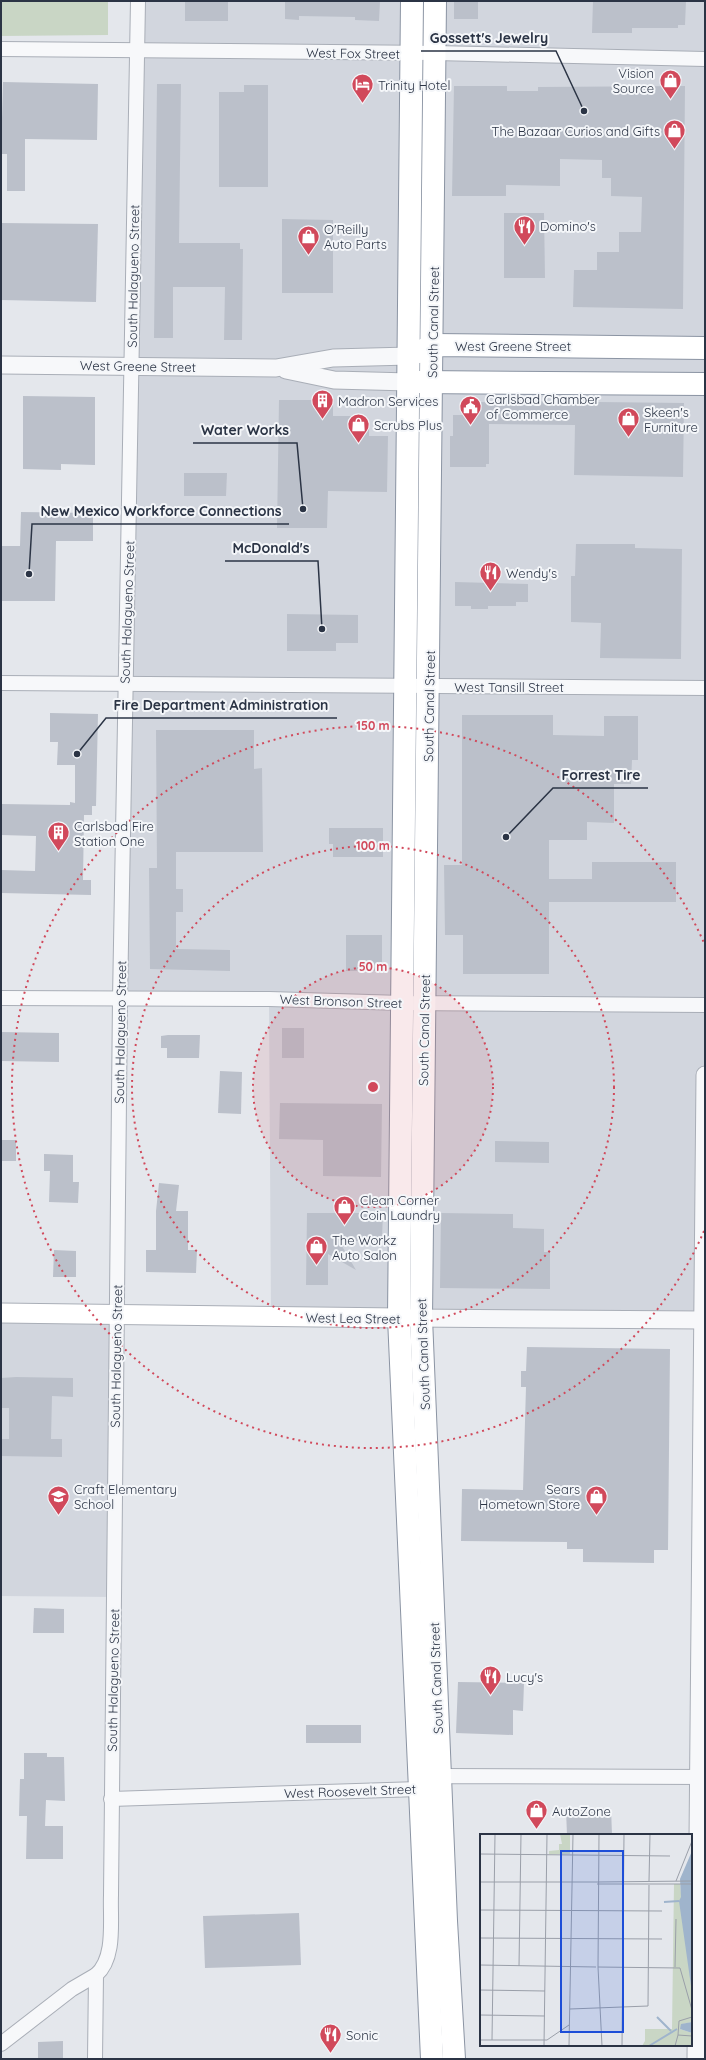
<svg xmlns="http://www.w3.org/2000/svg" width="706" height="2060" font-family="Quicksand,sans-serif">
  <rect width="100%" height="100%" fill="#e4e7ec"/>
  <g fill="#d2d6de">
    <polygon points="138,1 705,1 704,1320 271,1317 269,999 120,999"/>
    <polygon points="1,1313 117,1314 114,1597 1,1596"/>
  </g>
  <polygon fill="#c9d6c5" points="1,1 108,1 108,35 1,36"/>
  <g fill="#bbc0ca">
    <rect x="185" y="1" width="43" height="20"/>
    <polygon points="285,1 380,1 379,21 355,20 355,17 299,16 299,20 285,19"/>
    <rect x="454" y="1" width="24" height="18"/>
    <polygon points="593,1 686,1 685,25 678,25 678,28 632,28 632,33 592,33"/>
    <polygon points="3,82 98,84 97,140 25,139 25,191 7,191 7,154 1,154"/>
    <polygon points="157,84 181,84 179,243 240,243 240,249 243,249 242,340 224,340 225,287 173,287 173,338 154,338"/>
    <polygon points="244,85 268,85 268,187 219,187 219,92 244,92"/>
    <polygon points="454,86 507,86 507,91 538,91 538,87 685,86 683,309 573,307 574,270 597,270 597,252 619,252 619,232 641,232 642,197 611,196 611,178 602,178 602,160 560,159 560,186 506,185 506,196 452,196"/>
    <polygon points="504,213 544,213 545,278 504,278"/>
    <polygon points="282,219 333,220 333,293 282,293"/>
    <polygon points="1,223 98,224 96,302 1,300"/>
    <polygon points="23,396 95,397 95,465 61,464 61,470 23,469"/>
    <polygon points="279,400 333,400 333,416 359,416 369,425 369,436 388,436 387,492 328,491 327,528 277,528"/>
    <polygon points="512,401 684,403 683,477 574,475 575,425 489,424 489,464 486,464 486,467 450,467 450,436 453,436 453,415 473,415 479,402 512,403"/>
    <polygon points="184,473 227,473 226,496 184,496"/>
    <polygon points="21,512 93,513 93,541 56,541 55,601 2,601 2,546 20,546"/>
    <polygon points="576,544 635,544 635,548 682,549 681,659 600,658 601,623 571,622 571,576 575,576"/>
    <polygon points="455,582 528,584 528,602 516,602 516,606 488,606 488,609 471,609 471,606 455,606"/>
    <polygon points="287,614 358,615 358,643 336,643 336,651 287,651"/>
    <polygon points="50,713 98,714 96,806 92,806 92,815 84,815 83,880 91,880 91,895 1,893 1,870 35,871 36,836 1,835 1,804 70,805 70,802 75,803 75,765 57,765 58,742 50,742"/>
    <polygon points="462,715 553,715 553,735 604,736 604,716 638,716 638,760 632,760 631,784 614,784 614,823 587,822 587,840 549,840 549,879 592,879 592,862 676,862 676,902 549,902 549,974 463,974 463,935 445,935 444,865 462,865"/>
    <polygon points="156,730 254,730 254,769 262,768 263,852 176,852 176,889 183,889 183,912 176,912 176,949 230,950 230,971 150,969 149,868 157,868"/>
    <polygon points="329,828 383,828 383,857 333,857 333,844 329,844"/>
    <rect x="346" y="935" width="36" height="36"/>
    <rect x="282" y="1028" width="22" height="30"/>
    <polygon points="1,1032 59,1033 59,1062 1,1061"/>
    <polygon points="168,1035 200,1035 199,1058 167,1058 167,1048 161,1048 161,1036"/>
    <polygon points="220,1071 242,1072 241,1114 218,1113"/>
    <polygon points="280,1103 382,1104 381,1177 323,1176 323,1140 279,1139"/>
    <rect x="1" y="1140" width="15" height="21"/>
    <polygon points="495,1141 549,1142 549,1163 495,1162"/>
    <polygon points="44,1154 73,1155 73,1182 79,1182 78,1203 49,1202 50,1171 44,1171"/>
    <polygon points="159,1183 179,1185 176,1211 188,1211 188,1250 197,1250 196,1273 146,1272 146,1250 156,1250 156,1211"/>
    <polygon points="307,1213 383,1213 382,1238 378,1241 339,1241 356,1270 328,1254 328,1285 306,1285"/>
    <polygon points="441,1213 513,1214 513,1228 544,1229 544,1252 550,1252 550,1289 440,1288"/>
    <polygon points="54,1250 76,1251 76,1277 53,1277"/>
    <polygon points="527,1347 670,1349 668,1550 654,1550 654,1563 583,1562 583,1549 567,1549 567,1542 461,1541 462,1489 523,1490 526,1387 521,1387 521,1371 526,1371"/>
    <polygon points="16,1377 73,1378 73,1397 52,1396 51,1439 62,1439 62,1457 1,1456 1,1439 9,1439 9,1408 1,1408 1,1378"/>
    <polygon points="34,1608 64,1609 64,1633 33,1633"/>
    <polygon points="458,1682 524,1683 523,1711 513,1710 513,1735 456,1733"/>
    <rect x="306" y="1725" width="55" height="18"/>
    <polygon points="24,1753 47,1753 47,1757 64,1757 65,1801 46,1800 45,1826 63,1826 63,1859 26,1859 27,1816 19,1816 20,1779 24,1779"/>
    <polygon points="611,1808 612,1835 567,1835 566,1810"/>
    <polygon points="299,1913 301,1965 205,1968 203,1916"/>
    <polygon points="63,2041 63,2059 38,2059 38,2042"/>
  </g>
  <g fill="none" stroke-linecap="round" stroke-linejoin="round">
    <defs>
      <g id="minor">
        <polyline points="1,49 435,53 705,59"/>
        <polyline points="1,683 705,688"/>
        <polyline points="1,998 269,999 402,1003 705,1005"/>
        <polyline points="111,1799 419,1789 440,1776 705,1777"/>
        <polyline points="1,2044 72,1989 96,1975"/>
        <path d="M 95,2059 L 96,1975 C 116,1958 110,1920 111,1895 L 120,999 L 138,1"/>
      </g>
      <g id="tertiary">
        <polyline points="1,365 276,368 333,358 409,356"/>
        <polyline points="286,370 334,380 409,382"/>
        <polyline points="410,1318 704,1320"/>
        <polyline points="696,2059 705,1075"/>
      </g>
      <polyline id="secondary" points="1,1313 399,1318"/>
      <g id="trunk">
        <polyline points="412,1 399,1318 432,2059"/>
        <polyline points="435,1 421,1318 446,1921 454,2059"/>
        <polyline points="419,352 433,345 705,348"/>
        <polyline points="418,382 705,384"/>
      </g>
    </defs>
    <use href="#minor" stroke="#a9aeb7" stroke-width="16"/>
    <use href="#tertiary" stroke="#a9aeb7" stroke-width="19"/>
    <use href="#secondary" stroke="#a9aeb7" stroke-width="21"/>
    <use href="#trunk" stroke="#8b94a3" stroke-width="24"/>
    <use href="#minor" stroke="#f7f8fa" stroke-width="14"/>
    <use href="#tertiary" stroke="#f7f8fa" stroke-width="17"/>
    <use href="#secondary" stroke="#fff" stroke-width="19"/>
    <use href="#trunk" stroke="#fff" stroke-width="22"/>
  </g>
  <circle cx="373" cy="1087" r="120" fill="#d1495b" fill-opacity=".12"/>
  <g fill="none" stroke="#d1495b" stroke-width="2" stroke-dasharray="2 4">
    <circle cx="373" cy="1087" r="120"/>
    <circle cx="373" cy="1087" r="241"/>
    <path d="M704 1231A361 361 0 1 1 704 943"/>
  </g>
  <defs>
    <symbol id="shop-pin" viewBox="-11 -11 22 30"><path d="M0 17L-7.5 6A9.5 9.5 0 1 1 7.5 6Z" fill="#d1495b" stroke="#f4f6f9"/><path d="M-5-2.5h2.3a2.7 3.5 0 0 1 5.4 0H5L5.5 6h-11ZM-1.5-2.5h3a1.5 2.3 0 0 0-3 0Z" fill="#fff"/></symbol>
    <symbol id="hotel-pin" viewBox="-11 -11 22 30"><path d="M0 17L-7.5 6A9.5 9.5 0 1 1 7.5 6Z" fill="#d1495b" stroke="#f4f6f9"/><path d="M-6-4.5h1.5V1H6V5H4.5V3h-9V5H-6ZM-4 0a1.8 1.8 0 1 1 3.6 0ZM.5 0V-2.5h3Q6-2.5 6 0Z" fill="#fff"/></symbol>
    <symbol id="restaurant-pin" viewBox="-11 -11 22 30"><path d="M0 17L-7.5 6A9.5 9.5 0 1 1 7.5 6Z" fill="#d1495b" stroke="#f4f6f9"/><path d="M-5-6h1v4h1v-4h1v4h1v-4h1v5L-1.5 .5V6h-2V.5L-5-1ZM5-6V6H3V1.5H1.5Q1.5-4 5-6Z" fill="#fff"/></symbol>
    <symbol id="building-pin" viewBox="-11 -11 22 30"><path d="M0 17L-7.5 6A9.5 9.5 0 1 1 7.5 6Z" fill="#d1495b" stroke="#f4f6f9"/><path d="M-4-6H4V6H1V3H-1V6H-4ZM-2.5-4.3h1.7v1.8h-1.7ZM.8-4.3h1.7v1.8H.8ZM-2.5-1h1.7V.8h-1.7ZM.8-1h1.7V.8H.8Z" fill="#fff"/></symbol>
    <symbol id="civic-pin" viewBox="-11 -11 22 30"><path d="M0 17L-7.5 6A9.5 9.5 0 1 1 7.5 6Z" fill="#d1495b" stroke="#f4f6f9"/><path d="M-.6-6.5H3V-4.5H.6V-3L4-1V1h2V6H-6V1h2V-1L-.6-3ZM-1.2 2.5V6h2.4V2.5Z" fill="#fff"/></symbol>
    <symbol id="school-pin" viewBox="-11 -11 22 30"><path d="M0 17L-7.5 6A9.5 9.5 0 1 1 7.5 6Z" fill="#d1495b" stroke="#f4f6f9"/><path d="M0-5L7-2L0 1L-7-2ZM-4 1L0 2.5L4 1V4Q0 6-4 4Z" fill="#fff"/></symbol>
  </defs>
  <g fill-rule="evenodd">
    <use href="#shop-pin" x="658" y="68" width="25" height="34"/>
    <use href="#hotel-pin" x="350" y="72" width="25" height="34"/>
    <use href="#shop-pin" x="662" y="118" width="25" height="34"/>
    <use href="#restaurant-pin" x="512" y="214" width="25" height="34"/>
    <use href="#shop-pin" x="296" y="224" width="25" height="34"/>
    <use href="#building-pin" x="310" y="388" width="25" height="34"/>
    <use href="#civic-pin" x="458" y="394" width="25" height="34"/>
    <use href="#shop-pin" x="616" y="406" width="25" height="34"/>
    <use href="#shop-pin" x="346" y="412" width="25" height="34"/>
    <use href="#restaurant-pin" x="478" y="560" width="25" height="34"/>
    <use href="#building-pin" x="46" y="820" width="25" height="34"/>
    <use href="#shop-pin" x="332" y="1194" width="25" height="34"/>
    <use href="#shop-pin" x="304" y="1234" width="25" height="34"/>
    <use href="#school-pin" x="46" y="1484" width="25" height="34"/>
    <use href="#shop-pin" x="584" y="1484" width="25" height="34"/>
    <use href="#restaurant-pin" x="478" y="1664" width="25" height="34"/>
    <use href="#shop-pin" x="524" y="1798" width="25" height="34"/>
    <use href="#restaurant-pin" x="318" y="2022" width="25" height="34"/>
  </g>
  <g text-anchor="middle" stroke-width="4" stroke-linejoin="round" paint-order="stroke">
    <g font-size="13" fill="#2b3445" stroke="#f4f6f9">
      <text transform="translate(353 53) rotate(1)" y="5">West Fox Street</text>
      <text transform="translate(133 276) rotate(-89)" y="5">South Halagueno Street</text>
      <text transform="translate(433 322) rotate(-89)" y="5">South Canal Street</text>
      <text x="513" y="351">West Greene Street</text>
      <text transform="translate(138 366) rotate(1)" y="5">West Greene Street</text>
      <text transform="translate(127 612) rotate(-88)" y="5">South Halagueno Street</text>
      <text x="509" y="692">West Tansill Street</text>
      <text transform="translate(429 706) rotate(-89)" y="5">South Canal Street</text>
      <text transform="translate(341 1001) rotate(2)" y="5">West Bronson Street</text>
      <text transform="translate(424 1030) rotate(-89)" y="5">South Canal Street</text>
      <text transform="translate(120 1032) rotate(-89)" y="5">South Halagueno Street</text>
      <text transform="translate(353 1318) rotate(1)" y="5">West Lea Street</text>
      <text transform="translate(423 1354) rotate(-92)" y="5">South Canal Street</text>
      <text transform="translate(116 1356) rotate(-89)" y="5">South Halagueno Street</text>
      <text transform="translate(436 1678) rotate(-92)" y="5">South Canal Street</text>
      <text transform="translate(113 1680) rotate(-89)" y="5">South Halagueno Street</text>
      <text transform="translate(350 1791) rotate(-2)" y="5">West Roosevelt Street</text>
    </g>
    <g font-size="13" fill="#2b3445" stroke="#f4f6f9" text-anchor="start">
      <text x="654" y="78" text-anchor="end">Vision<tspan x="654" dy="15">Source</tspan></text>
      <text x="378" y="90">Trinity Hotel</text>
      <text x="660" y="136" text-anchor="end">The Bazaar Curios and Gifts</text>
      <text x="540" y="231">Domino's</text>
      <text x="324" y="234">O'Reilly<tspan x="324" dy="15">Auto Parts</tspan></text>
      <text x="486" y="404">Carlsbad Chamber<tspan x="486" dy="15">of Commerce</tspan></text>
      <text x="338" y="406">Madron Services</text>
      <text x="644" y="417">Skeen's<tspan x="644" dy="15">Furniture</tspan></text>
      <text x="374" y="430">Scrubs Plus</text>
      <text x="506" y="578">Wendy's</text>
      <text x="74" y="831">Carlsbad Fire<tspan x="74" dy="15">Station One</tspan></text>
      <text x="360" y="1205">Clean Corner<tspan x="360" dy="15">Coin Laundry</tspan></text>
      <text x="332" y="1245">The Workz<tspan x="332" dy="15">Auto Salon</tspan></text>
      <text x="74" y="1494">Craft Elementary<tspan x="74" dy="15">School</tspan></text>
      <text x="580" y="1494" text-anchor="end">Sears<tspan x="580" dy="15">Hometown Store</tspan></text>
      <text x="506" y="1682">Lucy's</text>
      <text x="552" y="1816">AutoZone</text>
      <text x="346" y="2040">Sonic</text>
    </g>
  </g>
  <g transform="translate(480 1834)">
    <rect width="212" height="212" fill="#e4e7ec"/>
    <path d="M 80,0 L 90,0 L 90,20 L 69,20 L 69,17 L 79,16 L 79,10 L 82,10 ZM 194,50 L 200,50 L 212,159 L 212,188 L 203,190 L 200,195 L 212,199 L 212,212 L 162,212 L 165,207 L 165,195 L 192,195 Z" fill="#c9d6c5"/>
    <path d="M 212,17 L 212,159 L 199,67 L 201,63 L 200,45 ZM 212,188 L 212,199 L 200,195 L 201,190 Z" fill="#9fb4cc"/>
    <path fill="none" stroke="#9fb4cc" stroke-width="2" d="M 184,68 L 199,67M 177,183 L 191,197M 169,212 L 197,195"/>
    <path fill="none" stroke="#9a9fa9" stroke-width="1" d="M 119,0 L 118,133 L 122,212M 0,20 L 190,22M 169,47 L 170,0M 196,47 L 212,7M 0,48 L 117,48M 117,48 L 212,47M 117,50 L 212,50M 0,76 L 182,77M 0,104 L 182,105M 0,131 L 116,133M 39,132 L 41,0M 118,133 L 200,134 L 212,176M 195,133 L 196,85M 0,156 L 65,157M 90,175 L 168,172 L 169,51M 0,181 L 65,182M 198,201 L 199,187 L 212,183M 0,206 L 67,206 L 89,191M 12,206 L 15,0M 64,212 L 67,0M 89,212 L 93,0M 142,212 L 144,0M 195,212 L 198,201 L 212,202"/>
    <path fill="#1d4ed8" fill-opacity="0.15" stroke="#1d4ed8" stroke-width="2" d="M 81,17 L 143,17 L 143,198 L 81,198 Z"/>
    <rect width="212" height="212" fill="none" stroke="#2b3445" stroke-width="2"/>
  </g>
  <circle cx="373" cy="1087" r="6" fill="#d1495b" stroke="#f4f6f9" stroke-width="2"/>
  <g font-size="12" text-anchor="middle" font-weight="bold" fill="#d1495b" stroke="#f4f6f9" stroke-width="4" stroke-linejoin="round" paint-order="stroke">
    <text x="373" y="730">150 m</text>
    <text x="373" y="850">100 m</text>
    <text x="373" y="971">50 m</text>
  </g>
  <path fill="none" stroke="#2b3445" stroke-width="1.5" d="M584 111L556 51H421M303 509L297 443H193M29 574L32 524H289M322 629L318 561H225M77 754L106 718H337M506 837L553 788H648"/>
  <g fill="#2b3445" stroke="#f4f6f9" stroke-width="1.5">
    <circle cx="584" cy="111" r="4"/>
    <circle cx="303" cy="509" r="4"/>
    <circle cx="29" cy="574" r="4"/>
    <circle cx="322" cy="629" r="4"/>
    <circle cx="77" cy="754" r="4"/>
    <circle cx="506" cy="837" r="4"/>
  </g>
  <g font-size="14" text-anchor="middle" font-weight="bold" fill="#2b3445" stroke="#f4f6f9" stroke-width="4" stroke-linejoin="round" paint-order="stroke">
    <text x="489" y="43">Gossett's Jewelry</text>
    <text x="245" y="435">Water Works</text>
    <text x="161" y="516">New Mexico Workforce Connections</text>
    <text x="271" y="553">McDonald's</text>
    <text x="221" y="710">Fire Department Administration</text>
    <text x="601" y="780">Forrest Tire</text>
  </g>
  <rect width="706" height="2060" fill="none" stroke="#2b3445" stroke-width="4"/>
</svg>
